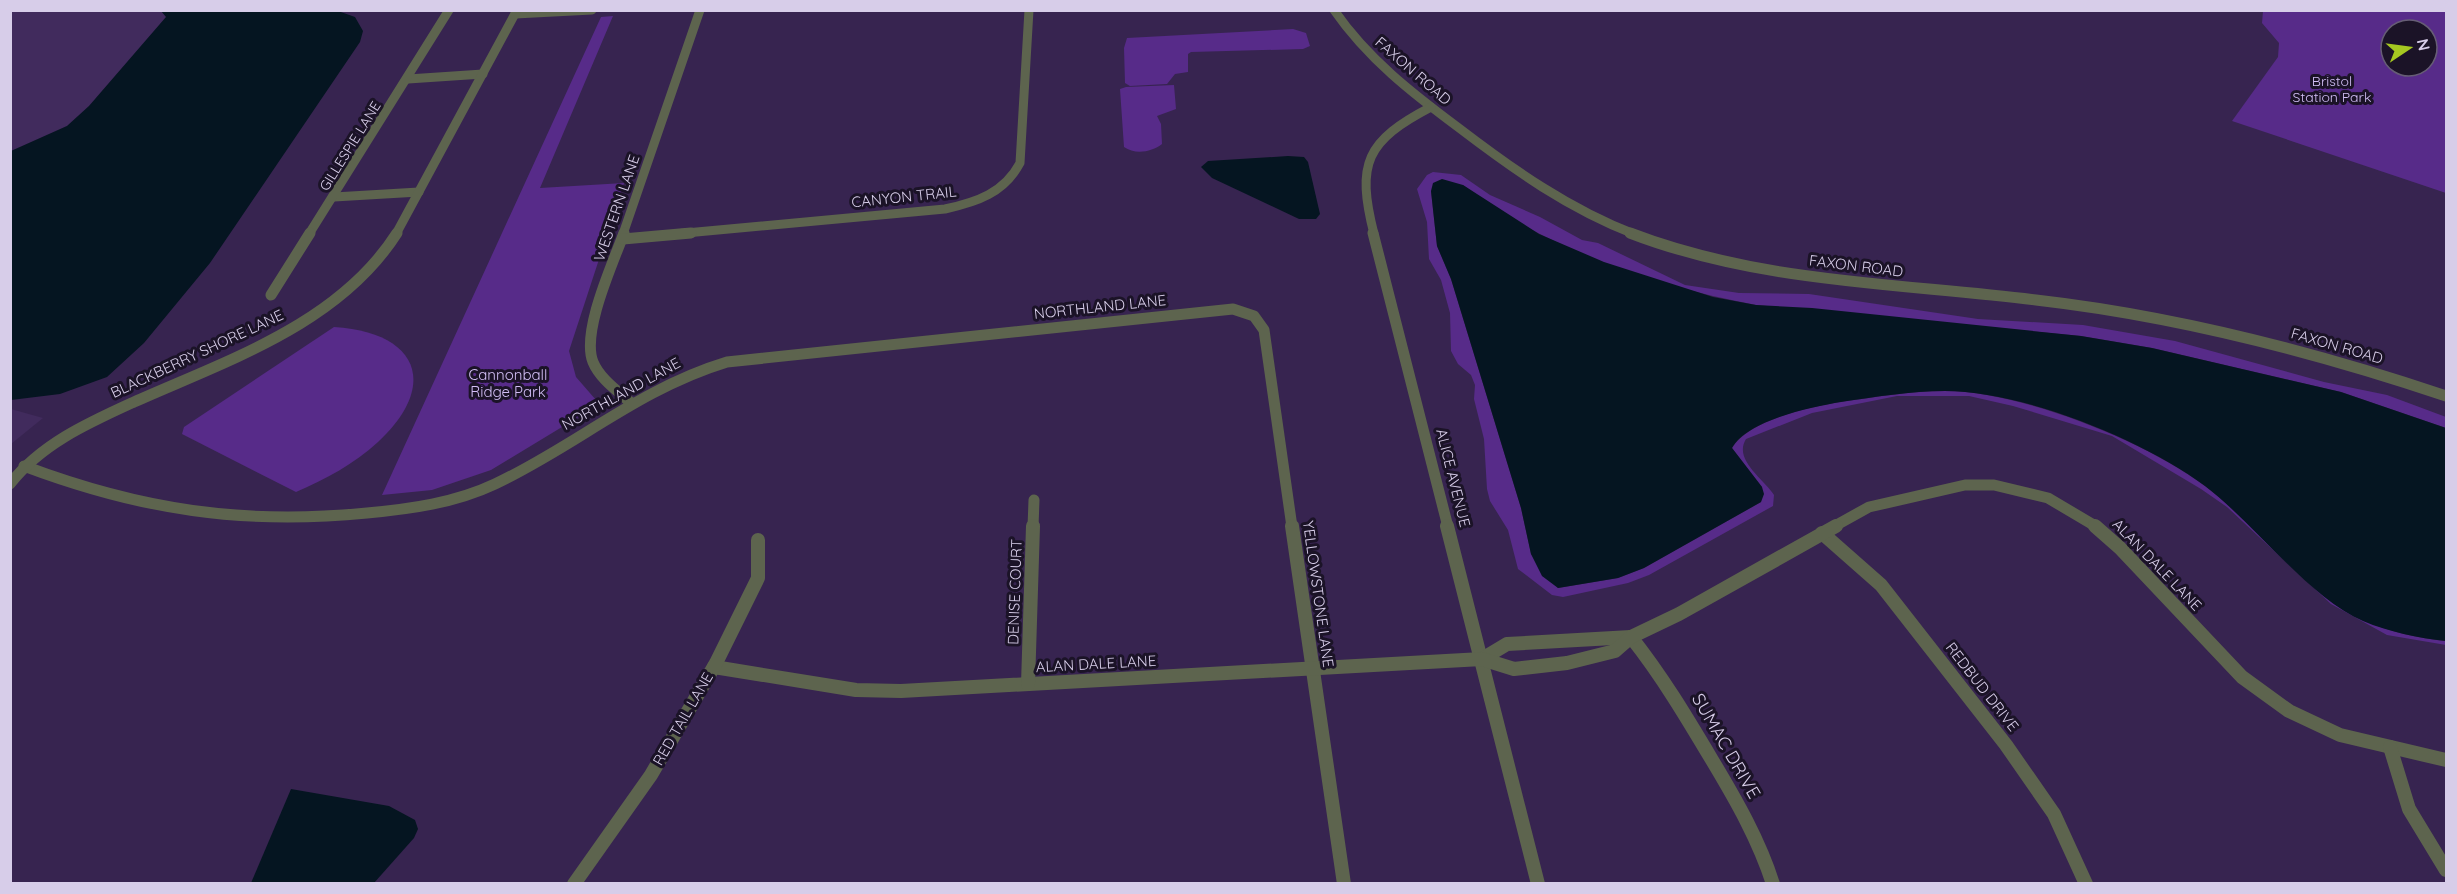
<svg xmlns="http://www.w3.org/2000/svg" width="2457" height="894" font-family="Quicksand,sans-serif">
  <rect width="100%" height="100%" fill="#372450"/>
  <g fill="#412b5d">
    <polygon points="161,10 167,16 89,106 67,126 11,151 11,11"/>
    <polygon points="11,409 43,418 11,444 10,409"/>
  </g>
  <g fill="#572b89" fill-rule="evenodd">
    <path d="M 2263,11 L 2446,11 L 2446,193 L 2232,121 L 2278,57 L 2279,43 L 2262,23 ZM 2391,30 L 2427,30 L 2427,66 L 2391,66 Z"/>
    <polygon points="613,16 540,188 624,183 569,351 576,377 596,400 595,407 491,470 432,490 382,495 601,17"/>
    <polygon points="1293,29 1306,33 1310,46 1303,49 1191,52 1188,54 1188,72 1175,74 1167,84 1130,86 1125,83 1124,48 1127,38"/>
    <path d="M 1174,85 L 1176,109 L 1157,116 L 1161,124 L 1162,144 C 1152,152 1135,155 1124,147 L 1120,89 L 1126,87 Z"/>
    <path d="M 1433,172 L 1461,175 L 1490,195 L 1540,217 L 1582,240 L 1598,243 L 1685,285 L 1739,293 L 1809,294 L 1978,319 L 2083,325 L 2175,341 L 2324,382 L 2387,395 L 2446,417 L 2446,428 L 2341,392 L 2152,348 L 2081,336 L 1756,305 C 1682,291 1607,269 1540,234 C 1513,221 1487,202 1463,185 L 1431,191 L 1437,246 L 1451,279 L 1521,508 L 1531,554 L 1558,588 L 1618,578 L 1644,568 L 1761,502 L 1762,487 L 1732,448 C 1749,419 1814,406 1846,401 C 1878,397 1912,391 1945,391 C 2020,391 2145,441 2205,486 C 2241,513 2272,548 2305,578 C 2315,587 2325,598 2336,605 C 2369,627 2407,637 2446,641 L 2446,645 L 2387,635 L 2331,604 L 2227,507 L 2201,489 L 2112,436 L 2013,406 L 1969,396 L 1897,396 L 1812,413 L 1746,439 C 1733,460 1764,479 1774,495 L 1773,506 L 1649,575 L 1628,583 L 1563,597 L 1552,595 L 1518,569 L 1508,530 L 1490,501 L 1487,489 L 1484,439 L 1474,399 L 1475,385 L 1471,375 L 1458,364 L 1451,351 L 1450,313 L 1441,280 L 1429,259 L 1427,222 L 1417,189 L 1427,175 Z"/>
    <path d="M 334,327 C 416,332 441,383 378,442 C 354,464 326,479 296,492 L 182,434 L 184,427 Z"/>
  </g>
  <g fill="#051521">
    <polygon points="161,11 338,11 355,17 363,31 360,42 210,263 144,343 107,377 60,394 11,400 11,151 67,126 89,106 166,17"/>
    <polygon points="1288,156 1304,157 1308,162 1320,214 1316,219 1299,219 1212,178 1201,167 1208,161"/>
    <path d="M 1442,179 L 1463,185 L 1539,234 L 1604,262 L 1713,297 L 1756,305 L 1812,308 L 2081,336 L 2152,348 L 2341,392 L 2446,428 L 2446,641 C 2418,638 2389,632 2363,621 C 2308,597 2255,524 2205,486 C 2143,440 2023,391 1945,391 C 1910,391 1875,397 1841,402 C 1811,407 1748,420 1732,448 L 1762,487 L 1764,494 L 1761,502 L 1644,568 L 1618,578 L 1558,588 L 1542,576 L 1531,554 L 1521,508 L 1451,279 L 1437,246 L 1431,191 L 1433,183 Z"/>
    <polygon points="291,789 389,806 415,820 418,829 414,838 374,883 251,883"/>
  </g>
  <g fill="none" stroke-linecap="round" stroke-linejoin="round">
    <g stroke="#5d644e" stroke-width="9">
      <path d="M 1334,10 C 1368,59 1412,93 1459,128 C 1514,170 1569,209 1634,234"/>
      <polyline points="515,14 592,10"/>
      <polyline points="408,79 483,74"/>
      <polyline points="334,197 419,192"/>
      <polyline points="309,234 449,10"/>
      <polyline points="396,234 517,10"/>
      <polyline points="623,234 700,10"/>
      <path d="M 675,234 L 945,209 C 977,202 1004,193 1020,163 L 1029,10"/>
      <path d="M 1374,234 C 1356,163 1366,141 1431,107"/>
    </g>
    <g stroke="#5d644e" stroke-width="11">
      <path d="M 624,233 C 613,263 581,332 593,362 C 600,379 618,391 631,403"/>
      <polyline points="1373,233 1448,527"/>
      <path d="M 1630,233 C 1760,283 1899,283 2036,300 C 2176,316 2312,351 2446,396"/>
      <polyline points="623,239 691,233"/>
      <polyline points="271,295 310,233"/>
      <path d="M 24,466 C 141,510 242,525 367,513 C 410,509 455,503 495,484 C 576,446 638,389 727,362 L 1233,309 L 1254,316 L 1264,330 L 1292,527"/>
      <path d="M 10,484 C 41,444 88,423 134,402 C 228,360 339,324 397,233"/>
      <polyline points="1033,527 1034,500"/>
      <polyline points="1833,527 1869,507 1965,485 1994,485 2048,498 2097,527"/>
    </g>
    <g stroke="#5d644e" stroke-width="14">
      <polyline points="1292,526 1344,884"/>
      <polyline points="1447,526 1538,884"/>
      <polyline points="2095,526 2120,548 2242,677 2289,711 2340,735 2446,760"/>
      <polyline points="1822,533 1881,585 2006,745 2054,814 2086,884"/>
      <path d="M 1631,637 C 1662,676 1687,718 1712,760 C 1736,800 1759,840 1773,884"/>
      <polyline points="1482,659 1507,644 1631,637"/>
      <polyline points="714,667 856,690 901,691 1482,659 1514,669 1567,663 1615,651 1631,637 1679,614 1836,526"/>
      <polyline points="1028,684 1033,526"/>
      <polyline points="2390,747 2409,809 2446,870"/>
      <polyline points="574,884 651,775 716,663 758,578 758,540"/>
    </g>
  </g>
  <g text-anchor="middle" stroke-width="6" stroke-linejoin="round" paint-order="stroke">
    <g font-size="14" fill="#d3bff6" stroke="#1b1327">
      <text x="2332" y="86">Bristol<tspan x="2332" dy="16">Station Park</tspan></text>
    </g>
    <g font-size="14" fill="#d7cde9" stroke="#1b1327">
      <text transform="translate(350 146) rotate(-58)" y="5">GILLESPIE LANE</text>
    </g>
    <g font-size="15" fill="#d7cde9" stroke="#1b1327">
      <text transform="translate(1413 71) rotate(41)" y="5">FAXON ROAD</text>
      <text transform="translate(904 197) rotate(-6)" y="5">CANYON TRAIL</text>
      <text transform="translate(617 208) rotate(-71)" y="5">WESTERN LANE</text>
      <text transform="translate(1856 266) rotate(7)" y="5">FAXON ROAD</text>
      <text transform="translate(1100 307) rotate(-6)" y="5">NORTHLAND LANE</text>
      <text transform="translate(2337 346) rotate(16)" y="5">FAXON ROAD</text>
      <text transform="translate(197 354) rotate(-25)" y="5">BLACKBERRY SHORE LANE</text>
      <text transform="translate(621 394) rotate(-29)" y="5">NORTHLAND LANE</text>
      <text transform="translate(1453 478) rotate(76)" y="5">ALICE AVENUE</text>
      <text transform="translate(2157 565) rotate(46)" y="5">ALAN DALE LANE</text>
      <text transform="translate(1015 592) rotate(-88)" y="5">DENISE COURT</text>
      <text transform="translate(1318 594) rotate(82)" y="5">YELLOWSTONE LANE</text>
      <text transform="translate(1096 664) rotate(-3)" y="5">ALAN DALE LANE</text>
      <text transform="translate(1982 687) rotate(52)" y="5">REDBUD DRIVE</text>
      <text transform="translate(683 719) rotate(-60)" y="5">RED TAIL LANE</text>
    </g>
    <g font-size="15" fill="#d3bff6" stroke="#1b1327">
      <text x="508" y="380">Cannonball<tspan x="508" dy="17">Ridge Park</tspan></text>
    </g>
    <g font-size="18" fill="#d7cde9" stroke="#1b1327">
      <text transform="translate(1726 746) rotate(60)" y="6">SUMAC DRIVE</text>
    </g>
  </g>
  <rect width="2457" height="894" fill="none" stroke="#d7cde9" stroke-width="24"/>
  <g transform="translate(2409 48) rotate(77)"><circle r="28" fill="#1b1327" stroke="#665d75" stroke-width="1.5"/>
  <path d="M0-4.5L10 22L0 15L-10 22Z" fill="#a6c821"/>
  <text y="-9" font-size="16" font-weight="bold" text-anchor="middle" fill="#d7cde9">N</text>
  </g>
</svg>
